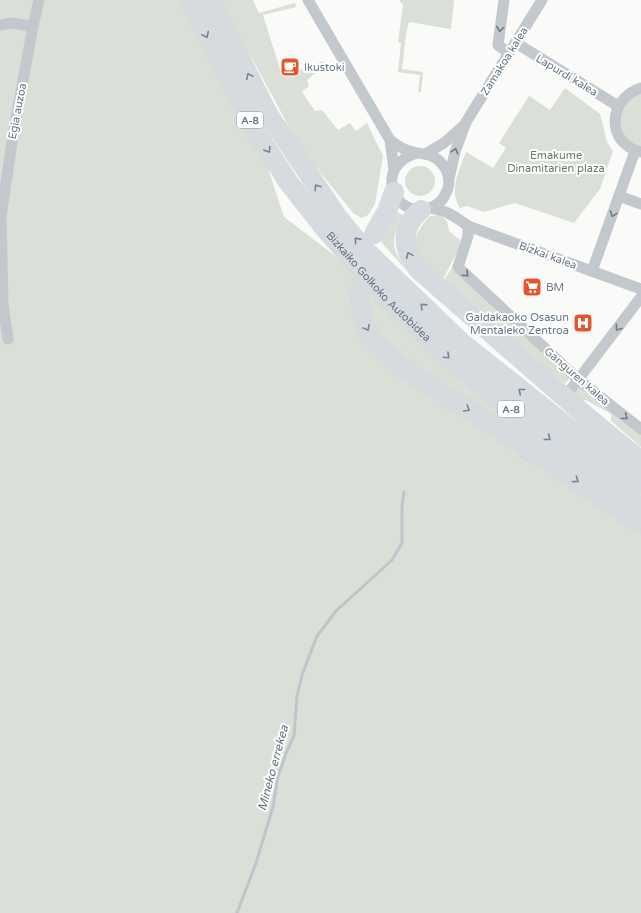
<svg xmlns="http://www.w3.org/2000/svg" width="641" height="913" font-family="'Varela Round',sans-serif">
  <rect width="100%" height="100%" fill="#fafaf8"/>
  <g fill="#dadfd7">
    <polygon points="0,0 190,0 256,132 284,217 641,488 641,913 0,913"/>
    <polygon points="220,0 253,0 259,13 295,3 296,7 263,15 281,72 305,69 323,61 323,67 307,80 309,86 302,92 315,111 322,110 338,130 350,123 356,131 367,123 383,156 375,204 368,215 362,218 354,214 301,149 254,62 225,12"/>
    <polygon points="399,0 454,0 451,29 409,22 406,34 402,69 423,72 421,92 418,92 420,75 398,72 401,43 398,42 403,5"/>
    <path d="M 565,88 L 600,114 L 607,142 L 613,151 L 600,189 L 574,223 L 515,203 L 484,212 L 467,206 L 460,208 C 448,191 460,168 466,152 L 493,168 L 506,148 L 499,143 L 529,96 L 550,110 Z"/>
    <path d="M 641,93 L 641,148 C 612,137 614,105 641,93 Z"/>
    <circle cx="420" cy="181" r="15"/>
    <path d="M 397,212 L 403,215 C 397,225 392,238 395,250 C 397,256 403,264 406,270 L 381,242 Z"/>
    <path d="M 440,215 L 447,221 L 449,231 L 461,241 L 459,244 L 460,247 L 442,281 C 437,276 419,261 416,256 C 410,240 420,227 430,216 Z"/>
    <polygon points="453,266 575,370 565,384 442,283"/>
    <polygon points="579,380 641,429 641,447 611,421 611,414 588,401 579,399 571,389"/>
  </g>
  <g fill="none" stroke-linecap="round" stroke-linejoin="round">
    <polyline stroke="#bbc7cb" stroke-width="3" points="237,913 256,863 273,807 278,776 287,751 294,736 297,696 302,675 317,636 336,611 392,560 402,543 402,507 404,492"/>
    <polyline stroke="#d5d9db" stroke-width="11" stroke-dasharray="11 5.5" stroke-linecap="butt" points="522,459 556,411"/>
    <g stroke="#c3c8cc" stroke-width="11">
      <polyline points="308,0 390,140 394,169"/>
      <polyline points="504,0 498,45 509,53"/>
      <polyline points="0,25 11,23 33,26"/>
      <polyline points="516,43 618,106"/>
      <path d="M 641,88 C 607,99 606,144 641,152"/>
      <path d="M 390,140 C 396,144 402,149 409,151 C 421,155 433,152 442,164 C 449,171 451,184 446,193 C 443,200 437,206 429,208 C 394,220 372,166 417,153"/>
      <polyline points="427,153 444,143 463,126"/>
      <polyline points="449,179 455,152 466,122 542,0"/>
      <polyline points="619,196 641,204"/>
      <path d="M 431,208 C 446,210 456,217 468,226 L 641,289"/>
      <polyline points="468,226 468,236 458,267 579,380 641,429"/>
      <polyline points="592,271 635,151"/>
      <polyline points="8,339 3,305 1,217 13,135 33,26 39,0"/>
      <polyline points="571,389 641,297"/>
    </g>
    <g stroke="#d6dbdf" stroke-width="20">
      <path id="s1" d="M 189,0 L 256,132 L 289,183 L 326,230 L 388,300 L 461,369 L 571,457 L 641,509"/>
      <polyline points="211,0 268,114 339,219 363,248 461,342 583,439 641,482"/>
      <path d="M 421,210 C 399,228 402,251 420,271 L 586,416 L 641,461"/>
      <polyline points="374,234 387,211 394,192"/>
      <path d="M 359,291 C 361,308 362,326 373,339 C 402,373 442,392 479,416 C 533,451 587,488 641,524"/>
    </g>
  </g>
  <defs><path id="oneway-chevron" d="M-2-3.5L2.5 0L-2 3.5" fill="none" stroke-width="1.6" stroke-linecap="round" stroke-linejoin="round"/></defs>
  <g stroke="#6a7a87">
    <use href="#oneway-chevron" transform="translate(500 29) rotate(98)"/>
    <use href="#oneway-chevron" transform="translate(455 151) rotate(-74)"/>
    <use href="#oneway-chevron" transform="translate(613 214) rotate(110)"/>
    <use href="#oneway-chevron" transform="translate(466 274) rotate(43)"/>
    <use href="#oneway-chevron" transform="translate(618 328) rotate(126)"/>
    <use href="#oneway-chevron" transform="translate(625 417) rotate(38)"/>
  </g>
  <g stroke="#768591">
    <use href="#oneway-chevron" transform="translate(206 35) rotate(63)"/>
    <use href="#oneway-chevron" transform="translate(249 76) rotate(-117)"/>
    <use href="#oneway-chevron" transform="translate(268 150) rotate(58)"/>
    <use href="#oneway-chevron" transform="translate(317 187) rotate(-124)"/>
    <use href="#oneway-chevron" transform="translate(357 240) rotate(-129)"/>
    <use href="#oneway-chevron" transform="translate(409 255) rotate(-114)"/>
    <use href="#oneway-chevron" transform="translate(423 306) rotate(-136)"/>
    <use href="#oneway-chevron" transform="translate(367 328) rotate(62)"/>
    <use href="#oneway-chevron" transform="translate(447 356) rotate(43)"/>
    <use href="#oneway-chevron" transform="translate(521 391) rotate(-141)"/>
    <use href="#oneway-chevron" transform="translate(467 409) rotate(31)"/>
    <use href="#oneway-chevron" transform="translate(548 438) rotate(39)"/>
    <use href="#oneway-chevron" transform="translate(576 480) rotate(34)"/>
  </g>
  <defs>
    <symbol id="cafe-square" viewBox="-11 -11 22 22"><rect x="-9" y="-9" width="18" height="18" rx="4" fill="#e4572e" stroke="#fff"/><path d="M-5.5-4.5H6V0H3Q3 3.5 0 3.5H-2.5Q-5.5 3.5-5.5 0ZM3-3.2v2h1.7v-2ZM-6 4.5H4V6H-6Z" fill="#fff"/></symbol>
    <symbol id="supermarket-square" viewBox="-11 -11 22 22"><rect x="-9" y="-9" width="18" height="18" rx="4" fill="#e4572e" stroke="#fff"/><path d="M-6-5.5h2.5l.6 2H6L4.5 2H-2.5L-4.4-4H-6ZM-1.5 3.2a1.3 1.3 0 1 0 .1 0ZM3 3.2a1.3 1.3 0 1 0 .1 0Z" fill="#fff"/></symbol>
    <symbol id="hospital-square" viewBox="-11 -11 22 22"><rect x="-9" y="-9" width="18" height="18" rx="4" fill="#e4572e" stroke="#fff"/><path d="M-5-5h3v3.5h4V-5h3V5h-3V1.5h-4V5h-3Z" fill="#fff"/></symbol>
  </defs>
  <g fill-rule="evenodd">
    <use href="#cafe-square" x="279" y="56" width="22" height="22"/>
    <use href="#supermarket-square" x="521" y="276" width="22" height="22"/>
    <use href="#hospital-square" x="572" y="312" width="22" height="22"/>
  </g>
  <g text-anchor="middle" stroke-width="4" stroke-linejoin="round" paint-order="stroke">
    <g fill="#fff" stroke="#939fa8" stroke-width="1">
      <rect x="237" y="112" width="26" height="16" rx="3"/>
      <rect x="498" y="401" width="26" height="16" rx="3"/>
    </g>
    <g font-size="10" font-weight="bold" fill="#657683">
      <text x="250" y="124">A-8</text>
      <text x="511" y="413">A-8</text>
    </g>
    <g font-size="11" fill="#657683" stroke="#fff">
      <text transform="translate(504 61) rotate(-58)" y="4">Zamakoa kalea</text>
      <text transform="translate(567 75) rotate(31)" y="4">Lapurdi kalea</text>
      <text transform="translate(17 111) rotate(-79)" y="4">Egia auzoa</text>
      <text transform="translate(548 255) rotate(20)" y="4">Bizkai kalea</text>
      <text dy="4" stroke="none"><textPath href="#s1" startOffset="346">Bizkaiko Golkoko Autobidea</textPath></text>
      <text transform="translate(577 376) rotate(41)" y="4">Ganguren kalea</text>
    </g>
    <g font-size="11" fill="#657683" stroke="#fff" text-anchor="start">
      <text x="304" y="71">Ikustoki</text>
      <text x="546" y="291">BM</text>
      <text x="569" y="321" text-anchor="end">Galdakaoko Osasun<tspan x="569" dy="13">Mentaleko Zentroa</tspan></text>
    </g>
    <g font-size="11" fill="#687a64" stroke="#fff">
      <text x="556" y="159">Emakume<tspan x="556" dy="13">Dinamitarien plaza</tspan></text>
    </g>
    <g font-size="12" font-style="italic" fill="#60757c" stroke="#fff">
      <text transform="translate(273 768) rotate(-75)" y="4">Mineko errekea</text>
    </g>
  </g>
</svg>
